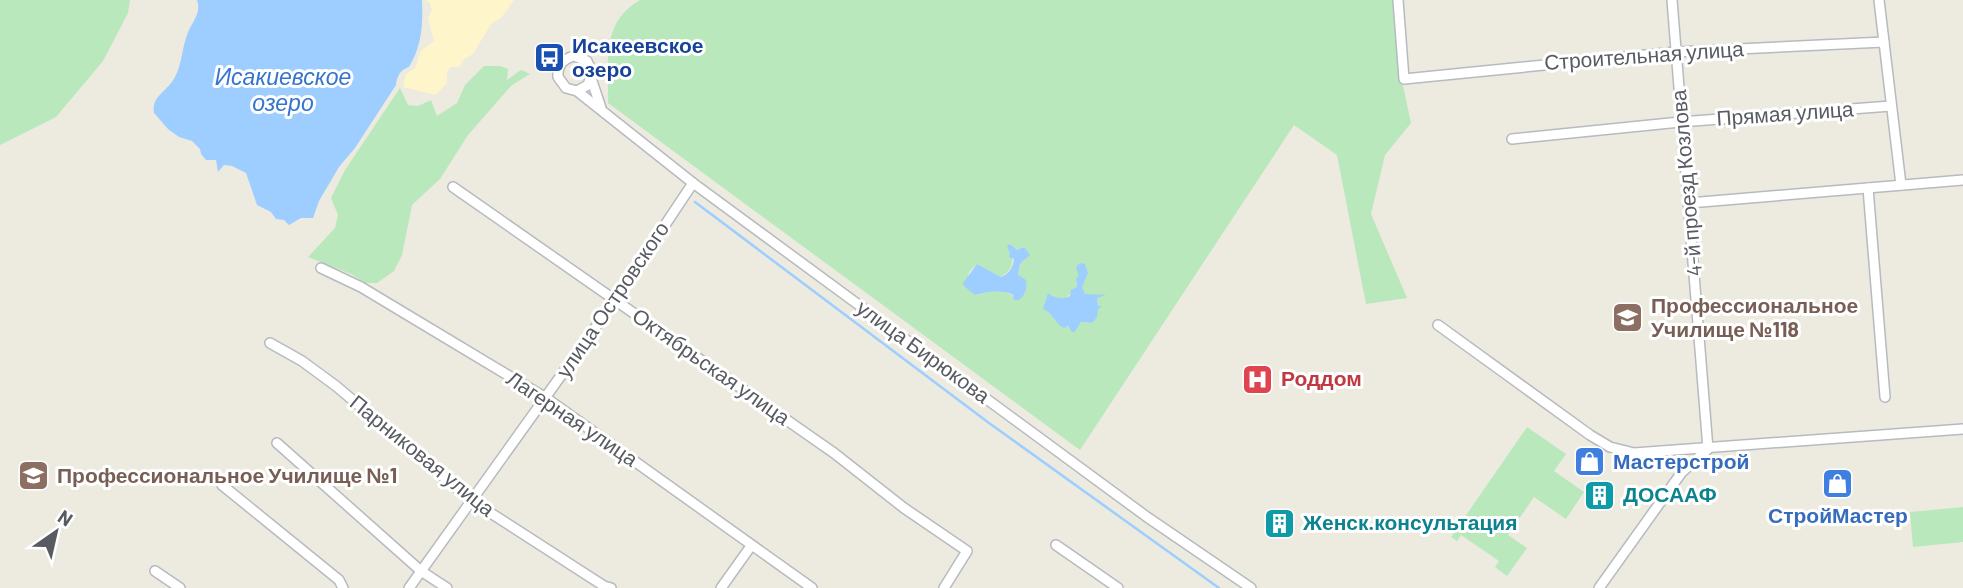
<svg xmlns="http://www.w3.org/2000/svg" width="1963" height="588" font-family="Barlow,sans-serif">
  <rect width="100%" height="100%" fill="#edebdf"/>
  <g fill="#b8e8bb" fill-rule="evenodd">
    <polygon points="0,0 130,0 128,13 103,61 56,117 0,145"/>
    <path d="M 640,0 L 1395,0 L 1398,62 L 1411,123 L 1385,155 L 1371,214 L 1407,298 L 1366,304 L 1337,155 L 1294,125 L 1080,450 L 608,103 C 609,63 600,23 640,0 ZM 1010,244 L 1017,250 L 1024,247 L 1025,260 L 1020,264 L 1018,275 L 1021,279 L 1013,296 C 1000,288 989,292 975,295 L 966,286 L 969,272 L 977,264 L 1001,277 C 1015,268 1014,259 1010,244 ZM 1079,276 L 1085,278 L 1081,288 L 1085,294 L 1103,296 L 1097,297 L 1098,309 L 1092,323 L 1081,322 L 1075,332 L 1053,316 L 1045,305 L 1066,298 L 1077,287 L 1076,281 Z"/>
    <polygon points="484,66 500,66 508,69 507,80 521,70 530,74 512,85 468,135 440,179 412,205 402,255 394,271 377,283 366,283 351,274 308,257 335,228 338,215 331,198 345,170 400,88 408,105 418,106 431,100 437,116 457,103 465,85"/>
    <polygon points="1527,427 1566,454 1554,471 1584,492 1566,519 1534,497 1508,535 1527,548 1507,576 1495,567 1499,561 1461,535 1457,541 1451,537"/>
    <polygon points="1963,507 1963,542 1913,547 1910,512"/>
  </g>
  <polygon fill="#fef5ca" points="426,0 514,0 501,18 491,24 473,54 464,59 459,67 451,67 447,72 447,83 436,95 403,87 406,74 415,68 421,51 434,41 428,18 432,10 430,3"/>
  <g fill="#9dceff">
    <path d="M 197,0 L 422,0 C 423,25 422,45 409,67 C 400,70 397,76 396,85 L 355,148 L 339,167 L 319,201 L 313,218 L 301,218 L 289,225 L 284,220 L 276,219 L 271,212 L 257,205 L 246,173 L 232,166 L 224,165 L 218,172 L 216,160 L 206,160 L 201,154 L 200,149 L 192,141 L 179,137 L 168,129 L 154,113 C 151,96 168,91 175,77 C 182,64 182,48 187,35 C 191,23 202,13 197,0 Z"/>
    <path d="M 1010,244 L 1017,250 L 1024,247 L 1030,255 L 1020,264 L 1018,275 L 1026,280 C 1027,289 1026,294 1019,300 L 1014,300 L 1013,295 C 1002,289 987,292 975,295 L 964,286 L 963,283 L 977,264 L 1001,277 C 1009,274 1013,267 1014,259 L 1009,257 L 1010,253 L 1007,246 Z"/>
    <path d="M 1080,263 L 1085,264 L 1088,273 L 1082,287 L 1085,294 L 1106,295 L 1097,298 L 1098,306 L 1102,306 L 1098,309 L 1097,317 L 1092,323 L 1081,322 L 1075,332 L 1072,332 L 1068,326 L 1064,328 C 1054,323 1054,313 1043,309 L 1048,293 C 1053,298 1064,300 1070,296 L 1071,290 L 1077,287 L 1076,278 L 1079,276 L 1076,267 Z"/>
  </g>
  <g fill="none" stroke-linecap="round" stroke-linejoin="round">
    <polyline stroke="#9dceff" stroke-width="2.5" points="695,202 989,423 1219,588"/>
    <defs>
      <g id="minor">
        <polyline points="1398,0 1404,79 1676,52 1884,42"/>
        <polyline points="1672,0 1708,449"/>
        <polyline points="1879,0 1901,185"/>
        <polyline points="591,78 601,108"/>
        <path d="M 577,91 L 588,85 L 592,72 L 587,61 L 574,56 C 563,59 557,65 558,77 L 566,88 L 577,91 L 693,183 L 1147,517 L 1251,588"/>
        <polyline points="1512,139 1680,122 1891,106"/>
        <polyline points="453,187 834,453 904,508 967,551 944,588"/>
        <polyline points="1868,188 1885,397"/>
        <polyline points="1689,203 1963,180"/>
        <polyline points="321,268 361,287 546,398 812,588"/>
        <polyline points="1438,325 1590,435 1610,447 1634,453 1963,429"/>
        <polyline points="270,343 302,361 336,386 472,501 604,586 611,588"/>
        <polyline points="277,443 421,571 447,588"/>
        <polyline points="222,485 339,580 343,588"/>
        <polyline points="1056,545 1118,588"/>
        <polyline points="155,571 180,588"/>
        <polyline points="409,588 615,300 693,183"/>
        <polyline points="721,588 751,546"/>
        <polyline points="1599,588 1682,472 1707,450"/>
      </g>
    </defs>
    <use href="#minor" stroke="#b7bac0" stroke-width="12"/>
    <use href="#minor" stroke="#fff" stroke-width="9"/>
  </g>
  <defs>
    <symbol id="bus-square" viewBox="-11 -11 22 22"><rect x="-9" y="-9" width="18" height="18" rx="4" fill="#1a4fb4" stroke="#fff"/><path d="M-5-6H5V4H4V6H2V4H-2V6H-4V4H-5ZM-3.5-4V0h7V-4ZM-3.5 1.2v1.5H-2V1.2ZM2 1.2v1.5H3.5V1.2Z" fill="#fff"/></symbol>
    <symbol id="university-square" viewBox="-11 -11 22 22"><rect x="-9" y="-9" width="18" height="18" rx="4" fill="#8d6e63" stroke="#fff"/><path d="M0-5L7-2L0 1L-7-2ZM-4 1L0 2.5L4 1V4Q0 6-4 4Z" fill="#fff"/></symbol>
    <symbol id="hospital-square" viewBox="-11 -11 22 22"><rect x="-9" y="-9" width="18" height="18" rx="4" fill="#e0444e" stroke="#fff"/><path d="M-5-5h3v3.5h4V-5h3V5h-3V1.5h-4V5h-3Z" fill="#fff"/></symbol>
    <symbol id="shop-square" viewBox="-11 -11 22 22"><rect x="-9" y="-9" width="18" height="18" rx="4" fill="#3f7fe0" stroke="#fff"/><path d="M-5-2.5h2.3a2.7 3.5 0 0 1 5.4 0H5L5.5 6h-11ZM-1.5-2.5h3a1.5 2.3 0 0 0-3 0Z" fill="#fff"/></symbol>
    <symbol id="building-square" viewBox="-11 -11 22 22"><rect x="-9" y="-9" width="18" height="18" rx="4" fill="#0f9aa8" stroke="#fff"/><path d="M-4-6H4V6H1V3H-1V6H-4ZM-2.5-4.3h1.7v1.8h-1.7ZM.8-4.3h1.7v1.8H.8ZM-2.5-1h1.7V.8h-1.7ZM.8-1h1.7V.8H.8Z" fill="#fff"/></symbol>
  </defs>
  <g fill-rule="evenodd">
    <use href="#bus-square" x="532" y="40" width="35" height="35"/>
    <use href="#university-square" x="1610" y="300" width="35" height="35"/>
    <use href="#hospital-square" x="1240" y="362" width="35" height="35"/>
    <use href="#shop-square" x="1572" y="444" width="35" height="35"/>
    <use href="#university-square" x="16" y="458" width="35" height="35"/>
    <use href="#shop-square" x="1820" y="466" width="35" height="35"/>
    <use href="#building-square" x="1582" y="478" width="35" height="35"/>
    <use href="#building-square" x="1262" y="506" width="35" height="35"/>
  </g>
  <g text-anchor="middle" stroke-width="6" stroke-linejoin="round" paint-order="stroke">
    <g font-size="21" font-weight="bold" fill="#164399" stroke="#fff" text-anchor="start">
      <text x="572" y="53">Исакеевское<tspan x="572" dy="24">озеро</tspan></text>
    </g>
    <g font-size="21" fill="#585c62" stroke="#fff">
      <text transform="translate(1644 56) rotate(-4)" y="7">Строительная улица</text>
      <text transform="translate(1785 114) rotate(-4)" y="7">Прямая улица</text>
      <text transform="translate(1687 183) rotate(-95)" y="7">4-й проезд Козлова</text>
      <text transform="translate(613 300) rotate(-56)" y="7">улица Островского</text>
      <text transform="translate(923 352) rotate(36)" y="7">улица Бирюкова</text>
      <text transform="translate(711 367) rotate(35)" y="7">Октябрьская улица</text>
      <text transform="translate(572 419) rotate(34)" y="7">Лагерная улица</text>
      <text transform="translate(422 456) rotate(39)" y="7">Парниковая улица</text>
    </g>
    <g font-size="21" font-weight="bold" fill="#785e54" stroke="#fff" text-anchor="start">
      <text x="1651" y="313">Профессиональное<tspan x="1651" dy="24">Училище №118</tspan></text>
      <text x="57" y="483">Профессиональное Училище №1</text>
    </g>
    <g font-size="21" font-weight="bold" fill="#be3a42" stroke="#fff" text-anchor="start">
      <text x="1281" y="386">Роддом</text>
    </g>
    <g font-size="21" font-weight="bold" fill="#366cbe" stroke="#fff" text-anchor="start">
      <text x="1613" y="469">Мастерстрой</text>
      <text x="1838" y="523" text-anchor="middle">СтройМастер</text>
    </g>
    <g font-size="21" font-weight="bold" fill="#0d838f" stroke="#fff" text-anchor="start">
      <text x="1623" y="502">ДОСААФ</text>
      <text x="1303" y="530">Женск.консультация</text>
    </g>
    <g font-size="23" font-style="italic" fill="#3575cd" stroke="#fff">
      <text x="283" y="85">Исакиевское<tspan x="283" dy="26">озеро</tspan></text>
    </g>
  </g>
  <g transform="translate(56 532) rotate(34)" stroke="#ffffff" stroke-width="5" paint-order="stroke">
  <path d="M0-5L12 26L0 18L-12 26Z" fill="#585c62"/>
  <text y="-10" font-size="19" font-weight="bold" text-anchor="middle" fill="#585c62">N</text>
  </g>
</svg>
